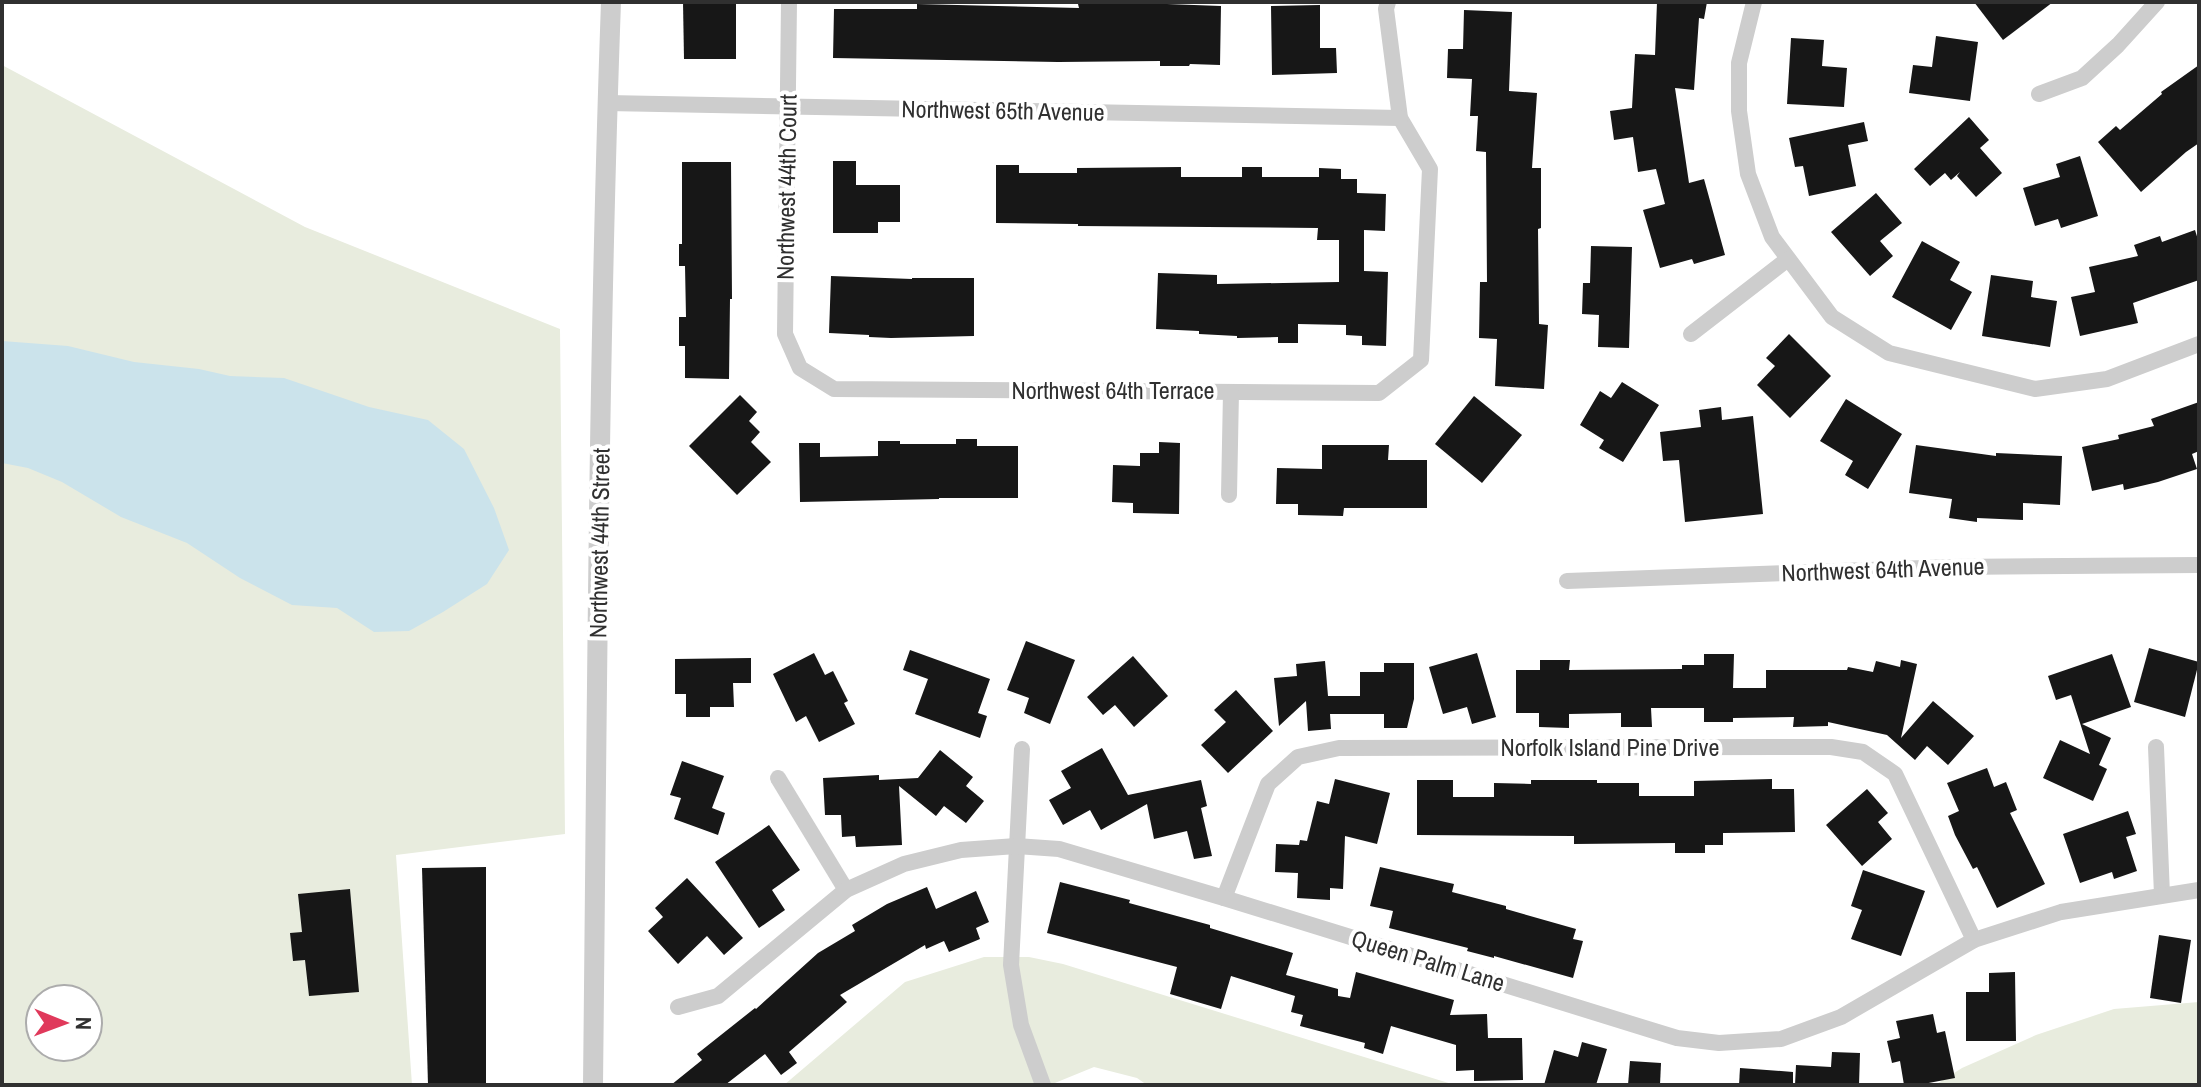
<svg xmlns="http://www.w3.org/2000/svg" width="2201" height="1087" font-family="'Archivo Narrow',sans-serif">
  <rect width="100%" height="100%" fill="#fff"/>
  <g fill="#e8ecde" fill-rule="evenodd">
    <path d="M 2,65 L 305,227 L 560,329 L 565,834 L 396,855 L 412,1085 L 2,1085 ZM 40,999 L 88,999 L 88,1047 L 40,1047 Z"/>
    <polygon points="984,957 1029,957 1063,964 1455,1085 1147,1085 1137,1078 1094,1067 1050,1085 784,1085 905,982"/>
    <polygon points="2199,1002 2199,1085 1935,1085 1962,1068 2036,1035 2114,1009"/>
  </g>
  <polygon fill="#cbe3eb" points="2,341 68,346 134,362 199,369 230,376 284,378 369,407 428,420 464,449 494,508 509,550 487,584 443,612 409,631 374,632 337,608 292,605 240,578 187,543 121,517 62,482 28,468 2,463"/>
  <g fill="#171717">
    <polygon points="683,2 736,2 736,59 684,59"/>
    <polygon points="1657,2 1707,2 1704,19 1699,18 1694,90 1675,88 1689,183 1704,179 1725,255 1694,264 1692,259 1660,268 1643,210 1665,204 1656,169 1638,172 1633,137 1614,140 1610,111 1632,108 1635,54 1655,55"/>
    <polygon points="1974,2 2053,2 2003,40"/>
    <polygon points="1140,3 1221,6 1220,65 1190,64 1189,66 1160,66 1160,61 1058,62 833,58 834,9 917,9 917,4 1079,8 1078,4"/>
    <polygon points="1320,5 1320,48 1336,48 1337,73 1272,75 1271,6"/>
    <polygon points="1464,10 1512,12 1509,91 1537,93 1532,168 1541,168 1541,228 1538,229 1539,324 1548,325 1544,389 1495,386 1497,339 1479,338 1480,282 1487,282 1486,152 1476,151 1478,116 1470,116 1472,79 1447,78 1448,49 1463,49"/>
    <polygon points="1936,36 1978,42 1970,101 1909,93 1913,65 1932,67"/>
    <polygon points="1791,38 1824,40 1822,66 1847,68 1844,107 1787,104"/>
    <polygon points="2199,65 2199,143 2186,152 2141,192 2098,142 2116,126 2120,130 2162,94 2161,92"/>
    <polygon points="1969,117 1989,140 1980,148 2002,173 1976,197 1957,176 1960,172 1951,180 1945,173 1930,186 1914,169"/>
    <polygon points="1864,122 1868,141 1848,145 1856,186 1809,196 1803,166 1795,167 1789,138"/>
    <polygon points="2080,156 2098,216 2061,228 2058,219 2035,226 2023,188 2060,177 2056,164"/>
    <polygon points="833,161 856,161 856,185 900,185 900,222 878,222 878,233 833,233"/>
    <polygon points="682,162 731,162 732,299 730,299 729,379 685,378 685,346 679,346 679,317 686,317 685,266 679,266 679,244 682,244"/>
    <polygon points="996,165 1019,165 1019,173 1077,173 1077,168 1181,167 1181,177 1242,177 1242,167 1262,167 1262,177 1319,177 1319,168 1341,169 1341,179 1357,179 1357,193 1386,194 1385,231 1364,230 1364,271 1388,272 1386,346 1362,345 1362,336 1346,335 1346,325 1298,324 1298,343 1278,343 1278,337 1237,338 1237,336 1199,334 1199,331 1156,329 1158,273 1217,275 1217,284 1339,282 1339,240 1317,240 1318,228 1078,226 1078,224 996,223"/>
    <polygon points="1876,193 1902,223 1880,241 1893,256 1870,276 1831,232"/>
    <polygon points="2195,230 2199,243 2199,280 2133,303 2138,323 2080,336 2071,297 2095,292 2089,267 2138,256 2134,245 2160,236 2162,242"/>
    <polygon points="1922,241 1960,262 1950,280 1972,292 1951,330 1892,297"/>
    <polygon points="1591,246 1632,247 1629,348 1598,347 1599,315 1582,314 1583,283 1590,283"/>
    <polygon points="1991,275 2033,281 2031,297 2057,301 2050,347 1982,336"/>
    <polygon points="831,276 912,279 912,278 974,278 974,336 891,338 869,337 869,335 829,333"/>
    <polygon points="1789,334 1831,376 1790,418 1757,385 1775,366 1766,358"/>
    <polygon points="1622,382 1659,405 1623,462 1599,448 1604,440 1580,425 1600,391 1611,398"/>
    <polygon points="740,395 757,412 749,421 760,432 751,442 771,462 737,495 689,446"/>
    <polygon points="1474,396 1522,435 1482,483 1435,444"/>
    <polygon points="1846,399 1902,434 1868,489 1845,475 1853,461 1820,441"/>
    <polygon points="2199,402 2199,451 2192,454 2197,469 2158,482 2124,490 2123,484 2092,491 2082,447 2119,439 2118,435 2154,426 2151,419"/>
    <polygon points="1721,407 1722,420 1753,416 1763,514 1685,522 1679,460 1663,461 1660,432 1701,427 1699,410"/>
    <polygon points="956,439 977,439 977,446 1018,446 1018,498 939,498 939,499 800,502 799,443 820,443 820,457 878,456 878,441 900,441 900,444 956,444"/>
    <polygon points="1159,442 1180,443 1179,514 1133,513 1133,503 1112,502 1113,465 1140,466 1140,453 1159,453"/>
    <polygon points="1322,445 1389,445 1388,460 1427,460 1427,508 1344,508 1343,516 1298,515 1298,504 1276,504 1277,468 1322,469"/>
    <polygon points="1916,445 1996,456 1996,453 2062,456 2060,505 2023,503 2023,520 1977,518 1977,522 1949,518 1952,499 1909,493"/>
    <polygon points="1026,641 1075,660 1050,724 1024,713 1029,698 1007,690"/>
    <polygon points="2149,648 2199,662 2185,717 2134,702"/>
    <polygon points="910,650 990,679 978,713 987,716 980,738 915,714 928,679 903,670"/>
    <polygon points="814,653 825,675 833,671 848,701 844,703 855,724 819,742 806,716 796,722 773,674"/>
    <polygon points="1477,653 1496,717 1472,724 1467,707 1443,714 1429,667"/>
    <polygon points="1704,654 1734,654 1733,688 1766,688 1766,670 1847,670 1848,667 1873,672 1876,661 1900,667 1901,660 1917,664 1901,738 1933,701 1974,736 1948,765 1927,746 1915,760 1887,735 1828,722 1828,726 1793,727 1794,717 1733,718 1733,722 1704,722 1704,708 1651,708 1652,727 1621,727 1621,713 1569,714 1569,728 1539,727 1539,713 1516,713 1516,670 1540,670 1540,660 1570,660 1569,670 1682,669 1682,665 1704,665"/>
    <polygon points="2112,654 2131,707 2082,724 2111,738 2099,765 2107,769 2093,801 2043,778 2060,740 2090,754 2071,695 2056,700 2048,676"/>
    <polygon points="1133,656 1168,696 1134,727 1115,705 1103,715 1087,697"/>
    <polygon points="751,658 751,683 733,683 734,707 710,707 710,717 686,717 686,694 675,694 675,659"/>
    <polygon points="1325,661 1328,696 1360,696 1360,672 1384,672 1384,663 1414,663 1414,699 1407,728 1384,728 1384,714 1330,714 1331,729 1308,731 1306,701 1279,726 1274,678 1297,676 1296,664"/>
    <polygon points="1236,690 1273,731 1228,773 1201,745 1226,722 1214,710"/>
    <polygon points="1102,748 1128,795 1201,780 1207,806 1201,808 1212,856 1194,859 1187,831 1154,839 1147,804 1101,830 1090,810 1063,825 1049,800 1071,788 1061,771"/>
    <polygon points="940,750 973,777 966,786 984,801 966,823 944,806 936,816 899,786 902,845 856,847 855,836 842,837 841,815 825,815 823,778 879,775 879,780 918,778"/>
    <polygon points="682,761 724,776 712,808 725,813 718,835 674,819 681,798 670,795"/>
    <polygon points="1987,768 1994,787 2006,782 2017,810 2010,813 2045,884 1997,908 1977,867 1973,869 1955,835 1948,816 1959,811 1947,783"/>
    <polygon points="1335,779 1390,793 1377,844 1345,836 1343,889 1330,888 1330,900 1297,898 1298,873 1275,872 1276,844 1299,845 1300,840 1307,841 1317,801 1329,804"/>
    <polygon points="1772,779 1772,789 1794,789 1795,832 1723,833 1723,845 1705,845 1705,853 1675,853 1675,843 1574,844 1574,836 1417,835 1417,780 1453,780 1453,797 1494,797 1494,783 1531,784 1531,780 1597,780 1597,783 1639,783 1639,796 1694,796 1694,781"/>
    <polygon points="1867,789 1888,813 1878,822 1892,839 1862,866 1826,825"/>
    <polygon points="2128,811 2136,834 2126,837 2137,871 2114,879 2112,872 2080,883 2063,834"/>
    <polygon points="769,825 800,870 772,890 785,910 759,928 715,862"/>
    <polygon points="486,867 486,1085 428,1085 422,868"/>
    <polygon points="1380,867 1454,884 1452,892 1506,906 1506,909 1576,929 1573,939 1583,941 1573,978 1494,956 1494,958 1467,951 1468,948 1389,928 1393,911 1370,906"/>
    <polygon points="1863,870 1925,891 1901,956 1851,939 1862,910 1851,906"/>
    <polygon points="687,878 743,938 724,955 707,936 678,964 648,931 663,917 655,908"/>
    <polygon points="1060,882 1130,900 1129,903 1210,925 1210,928 1293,953 1286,975 1338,989 1338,996 1350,998 1356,972 1454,1000 1450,1015 1487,1014 1488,1038 1522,1038 1523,1080 1474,1081 1474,1070 1456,1071 1456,1045 1391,1026 1383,1054 1364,1048 1365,1043 1300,1026 1303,1015 1291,1012 1295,996 1231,976 1221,1009 1170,994 1177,967 1047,933"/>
    <polygon points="927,887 936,909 976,891 989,922 976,928 980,939 949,952 944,941 926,949 925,945 840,995 847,1002 789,1052 797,1063 781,1075 765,1054 725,1085 671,1085 702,1060 697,1054 755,1008 756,1009 818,953 855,931 852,925 887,904"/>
    <polygon points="350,889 359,992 309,996 305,960 293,961 290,933 302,932 298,894"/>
    <polygon points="2159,935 2191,940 2181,1003 2150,998"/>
    <polygon points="2015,972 2016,1041 1966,1041 1966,992 1989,992 1989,973"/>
    <polygon points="1933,1014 1937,1033 1945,1031 1955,1078 1918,1085 1904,1085 1900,1061 1892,1063 1887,1041 1900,1038 1896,1021"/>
    <polygon points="1582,1042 1607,1049 1596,1085 1544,1085 1554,1050 1578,1057"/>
    <polygon points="1832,1052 1860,1053 1859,1085 1795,1085 1796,1065 1831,1067"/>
    <polygon points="1630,1061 1661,1063 1660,1085 1628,1085"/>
    <polygon points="1740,1068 1793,1072 1793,1085 1739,1085"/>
  </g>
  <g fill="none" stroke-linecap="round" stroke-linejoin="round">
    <g stroke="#cdcdcd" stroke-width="16">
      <polyline points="789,2 785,334 800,368 834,389 1379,393 1421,360 1430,169 1400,118 1386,9 1388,2"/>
      <polyline points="1754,2 1739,63 1739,111 1748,174 1772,237 1832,317 1889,353 2035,389 2107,379 2199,344"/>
      <polyline points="2039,94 2082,78 2118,45 2157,2"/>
      <polyline points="607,103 1400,118"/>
      <polyline points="1691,334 1788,259"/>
      <polyline points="1229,495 1231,392"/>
      <polyline points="1567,581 1951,567 2199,565"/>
      <polyline points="2156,747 2162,895"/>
      <polyline points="1022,749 1011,965 1021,1025 1043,1085"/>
      <polyline points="778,778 846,890"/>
      <polyline points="1224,898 1268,784 1298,757 1339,748 1831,747 1863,752 1895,774 1974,940"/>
      <polyline points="678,1007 718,996 846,890 904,864 961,850 1016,846 1059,849 1224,898 1677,1038 1719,1043 1781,1039 1841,1017 1974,940 2061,912 2199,890"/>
    </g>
    <path stroke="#cdcdcd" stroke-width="20" d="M 593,1085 C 597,724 598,363 611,2"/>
  </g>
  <g text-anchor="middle" stroke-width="8" stroke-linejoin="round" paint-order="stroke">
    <g font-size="24" fill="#303030" stroke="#fff">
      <text transform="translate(1003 111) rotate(1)" y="8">Northwest 65th Avenue</text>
      <text transform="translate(787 187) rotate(-89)" y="8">Northwest 44th Court</text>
      <text x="1113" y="399">Northwest 64th Terrace</text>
      <text transform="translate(600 543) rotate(-89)" y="8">Northwest 44th Street</text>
      <text transform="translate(1883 570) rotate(-2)" y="8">Northwest 64th Avenue</text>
      <text x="1610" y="756">Norfolk Island Pine Drive</text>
      <text transform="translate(1428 961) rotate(17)" y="8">Queen Palm Lane</text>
    </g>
  </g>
  <rect width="2201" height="1087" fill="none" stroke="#303030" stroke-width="8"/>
  <g transform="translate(64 1023) rotate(91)"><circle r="38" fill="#ffffff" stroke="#acacac" stroke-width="2"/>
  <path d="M0-6L14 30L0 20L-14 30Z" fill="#e0395b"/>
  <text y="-12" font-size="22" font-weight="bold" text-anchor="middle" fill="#303030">N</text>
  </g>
</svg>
